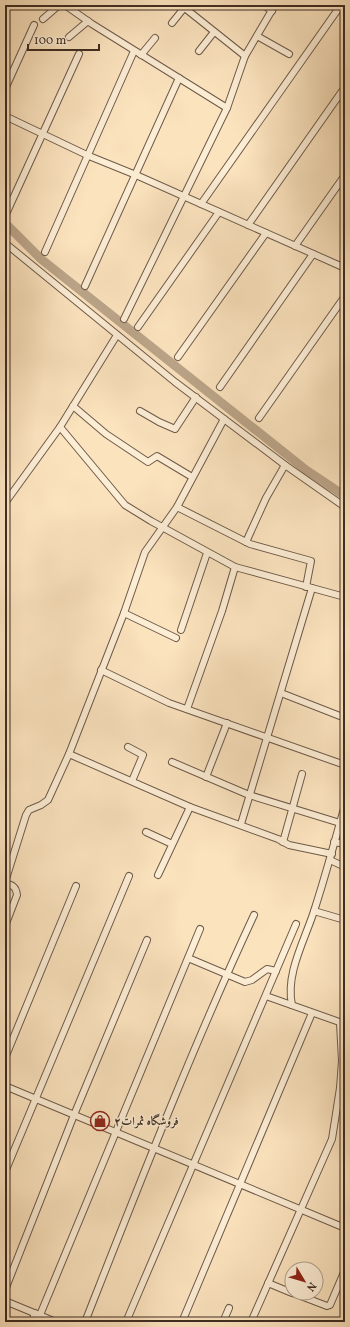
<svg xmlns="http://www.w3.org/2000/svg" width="350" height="1327" font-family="Vollkorn,Amiri,serif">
  <rect width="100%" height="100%" fill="#fbe3be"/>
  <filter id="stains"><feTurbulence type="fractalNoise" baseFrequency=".005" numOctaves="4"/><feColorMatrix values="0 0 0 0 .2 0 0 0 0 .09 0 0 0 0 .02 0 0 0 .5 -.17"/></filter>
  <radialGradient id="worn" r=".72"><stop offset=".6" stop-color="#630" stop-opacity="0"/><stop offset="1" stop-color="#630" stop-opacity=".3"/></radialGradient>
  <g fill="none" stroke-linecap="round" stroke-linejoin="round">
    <polyline stroke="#bba589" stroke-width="9" points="5,223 41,259 306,470 345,496"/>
    <defs>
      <g id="street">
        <polyline points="65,5 92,24 227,108"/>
        <polyline points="181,5 245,56"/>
        <polyline points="264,5 272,11"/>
        <polyline points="333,5 345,12"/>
        <polyline points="43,19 59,5"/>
        <polyline points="172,23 184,8"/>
        <polyline points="257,36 289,54"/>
        <polyline points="69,37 88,21"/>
        <polyline points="199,51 214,32"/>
        <polyline points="141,55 155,38"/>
        <polyline points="5,89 34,25"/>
        <polyline points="5,116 89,156 136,175 345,268"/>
        <polyline points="201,204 341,5"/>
        <polyline points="6,214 79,54"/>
        <polyline points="248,225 345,87"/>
        <polyline points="5,243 175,382 285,465 345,507"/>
        <polyline points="295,246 345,175"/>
        <polyline points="45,252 134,51"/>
        <polyline points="85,286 179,78"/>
        <polyline points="124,319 227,108 245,56 275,5"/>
        <polyline points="138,327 219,212"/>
        <polyline points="117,335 60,427 125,505 151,521 235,567 345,597"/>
        <polyline points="178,357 266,233"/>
        <polyline points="220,387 313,254"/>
        <polyline points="73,406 106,434 148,462 157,456 192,477"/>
        <polyline points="140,411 159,422 175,429 196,397"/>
        <polyline points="259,418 345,296"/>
        <polyline points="5,503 60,427"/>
        <polyline points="177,507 250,544 311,561 306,587"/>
        <polyline points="246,542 266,498 285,465"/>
        <polyline points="124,613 176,638"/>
        <polyline points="181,630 207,553"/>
        <polyline points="101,670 169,703 345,765"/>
        <polyline points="281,693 345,718"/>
        <polyline points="187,709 222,611 235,567"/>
        <polyline points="128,747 143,755 132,781"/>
        <polyline points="69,754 190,807 278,839 289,845 332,854"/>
        <polyline points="172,762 249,795 340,823"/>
        <polyline points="206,777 227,723"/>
        <polyline points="241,824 312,588"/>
        <polyline points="146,832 172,844"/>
        <polyline points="283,842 302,774"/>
        <polyline points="334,842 345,844"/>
        <polyline points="330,860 345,867"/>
        <polyline points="158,875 190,807"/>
        <polyline points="5,882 26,815 29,810 41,805 48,800 69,754 124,613 145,552 177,507 224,419"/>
        <path d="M 5,883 C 12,885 16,886 17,895 L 5,926"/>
        <polyline points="314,911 345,920"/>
        <polyline points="188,958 245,982 252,980 267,969 276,971"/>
        <polyline points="266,996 345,1024"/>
        <path d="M 292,1005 C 285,973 306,938 315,908 C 326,874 335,840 345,805"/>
        <polyline points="5,1058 76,886"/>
        <polyline points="5,1086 345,1228"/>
        <polyline points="5,1172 129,876"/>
        <polyline points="268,1283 292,1293"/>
        <polyline points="5,1290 74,1115 147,940"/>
        <polyline points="293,1293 327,1306 330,1305 345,1270"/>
        <polyline points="5,1301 56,1322"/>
        <polyline points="40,1315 200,929"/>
        <polyline points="32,1322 35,1313"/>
        <path d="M 85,1322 C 139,1185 192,1048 254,915"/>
        <polyline points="126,1322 296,924"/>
        <polyline points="182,1322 312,1013"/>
        <polyline points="223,1322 229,1308"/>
        <polyline points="251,1322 332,1139 340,1088 342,1061 340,1023"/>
      </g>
    </defs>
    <use href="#street" stroke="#6e5a49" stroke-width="8"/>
    <use href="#street" stroke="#fcedd5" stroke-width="6"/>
  </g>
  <defs>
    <symbol id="shop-ring" viewBox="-11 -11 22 22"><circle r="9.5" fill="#fcedd5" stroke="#8f2418" stroke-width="1.5"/><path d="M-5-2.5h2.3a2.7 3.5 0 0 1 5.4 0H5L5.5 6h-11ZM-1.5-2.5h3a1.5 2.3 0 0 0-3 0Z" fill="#8f2418"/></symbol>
  </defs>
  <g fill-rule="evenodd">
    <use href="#shop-ring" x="89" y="1110" width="22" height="22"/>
  </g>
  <g text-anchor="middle" stroke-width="3" stroke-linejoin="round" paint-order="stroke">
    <g font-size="12" font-weight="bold" fill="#3f2d22" stroke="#fcedd5" text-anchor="start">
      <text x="114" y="1125">فروشگاه ثمرات٢</text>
    </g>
  </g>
  <rect width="350" height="1327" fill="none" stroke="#fbe3be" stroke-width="20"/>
  <rect x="6" y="6" width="338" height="1315" fill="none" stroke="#3f2d22" stroke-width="2"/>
  <rect x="10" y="10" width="330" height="1307" fill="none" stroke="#3f2d22"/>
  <g transform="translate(304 1281) rotate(128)"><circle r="19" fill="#fcedd5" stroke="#b0a08d"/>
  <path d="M0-3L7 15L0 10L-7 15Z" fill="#8f2418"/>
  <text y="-6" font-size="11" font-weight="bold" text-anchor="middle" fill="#3f2d22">N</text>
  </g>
  <path d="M28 44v6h71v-6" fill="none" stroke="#3f2d22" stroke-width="2"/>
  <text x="34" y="44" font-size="12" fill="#3f2d22" stroke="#fcedd5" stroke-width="3" paint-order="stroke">100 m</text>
  <rect width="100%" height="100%" filter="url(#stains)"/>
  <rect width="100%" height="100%" fill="url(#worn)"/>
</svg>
